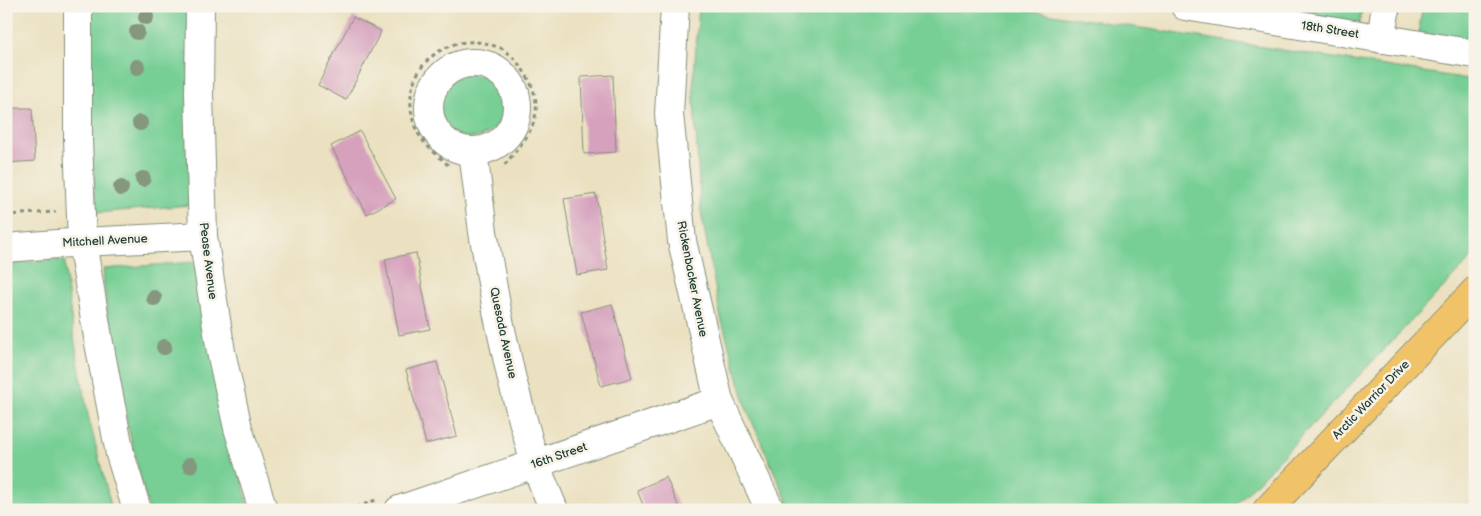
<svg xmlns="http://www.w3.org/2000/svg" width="1481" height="516" viewBox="0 0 1481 516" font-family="'Balsamiq Sans',sans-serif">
  <rect width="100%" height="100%" fill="#f7f3e8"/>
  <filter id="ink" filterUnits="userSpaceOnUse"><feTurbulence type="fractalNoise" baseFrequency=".02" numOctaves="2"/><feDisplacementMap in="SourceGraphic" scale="10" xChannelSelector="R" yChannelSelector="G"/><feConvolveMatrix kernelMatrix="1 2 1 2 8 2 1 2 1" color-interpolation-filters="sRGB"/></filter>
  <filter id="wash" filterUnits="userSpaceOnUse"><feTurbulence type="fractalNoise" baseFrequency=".0096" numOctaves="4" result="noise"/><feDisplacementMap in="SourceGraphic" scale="20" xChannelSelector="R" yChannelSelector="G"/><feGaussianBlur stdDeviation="1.12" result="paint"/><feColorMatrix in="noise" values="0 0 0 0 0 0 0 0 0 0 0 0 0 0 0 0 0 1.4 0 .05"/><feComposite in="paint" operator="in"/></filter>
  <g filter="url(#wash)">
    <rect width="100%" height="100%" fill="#ebe1c1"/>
    <!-- green -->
    <path fill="#77cf95" stroke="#4b8664" d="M92 6H189L190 205 96 213C91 144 89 75 92 6Z
      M699 6H1000L1475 80V254L1231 510H791L747 410 720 314 701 211 693 87Z
      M1246 6H1363L1359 24Z
      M1423 6H1446L1475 11V42L1418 33Z
      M439 106a32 32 0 1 1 64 0a32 32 0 1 1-64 0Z
      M54 260 65 261V270L73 332 88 415 112 510H6V264Z
      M194 262 249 510H149C128 431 108 351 103 269Z"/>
    <g id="blocks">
      <!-- building -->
      <path fill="#d6a1bd" d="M353 17 381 31 346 100 318 85Z
        M613 75 616 152 584 154 581 77Z
        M6 108H32L35 161 6 163Z
        M360 131 396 199 367 214 331 146Z
        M596 194 608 270 577 275 564 199Z
        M416 253 430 329 399 335 385 259Z
        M612 304 632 378 601 386 581 312Z
        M437 362 457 436 426 444 406 370Z
        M666 477 680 510H645L637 490Z"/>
    </g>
  </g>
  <g filter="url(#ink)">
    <use href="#blocks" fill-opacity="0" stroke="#858f7a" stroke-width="1"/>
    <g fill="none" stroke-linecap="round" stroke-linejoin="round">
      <!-- minor casing -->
      <g stroke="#858f7a" stroke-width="30">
        <path id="minor" d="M78 6V140L82 242 99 343 120 454 137 510
          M200 6 199 93 203 236 221 352 238 428 263 510
          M675 6 669 114 682 241 719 401 770 510
          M1185 6 1475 54
          M1381 39 1386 6
          M429 107a44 44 0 1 1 88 0a44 44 0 1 1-88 0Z
          M473 151 483 232 498 316 512 380 535 464 554 510
          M6 248 82 242 203 236
          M399 510 719 401"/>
      </g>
      <!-- major casing -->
      <g stroke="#858f7a" stroke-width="30">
        <path id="major" d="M1267 510 1475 291"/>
      </g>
      <!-- path -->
      <path stroke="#858f7a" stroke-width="3" stroke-dasharray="4 4" stroke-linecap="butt" d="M448 165C440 157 428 148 421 138 415 129 411 117 411 106 407 64 449 33 489 44 494 46 499 47 503 49 514 57 521 66 528 78 549 118 526 138 502 168
        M6 215 56 212
        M349 510 376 500"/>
      <!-- minor -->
      <use href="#minor" stroke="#fff" stroke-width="28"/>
      <!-- major -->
      <use href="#major" stroke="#f1c369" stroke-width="28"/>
    </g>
    <!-- trees -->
    <g fill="#85977e">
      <circle cx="146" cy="17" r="8"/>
      <circle cx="137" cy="32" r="8"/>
      <circle cx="137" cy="67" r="8"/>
      <circle cx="140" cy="123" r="8"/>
      <circle cx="143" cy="179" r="8"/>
      <circle cx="121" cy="188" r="8"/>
      <circle cx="154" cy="298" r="8"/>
      <circle cx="164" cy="347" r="8"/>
      <circle cx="190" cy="465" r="8"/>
    </g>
  </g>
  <g text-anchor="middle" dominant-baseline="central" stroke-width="5" stroke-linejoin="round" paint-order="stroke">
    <!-- street labels -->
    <g font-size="12" fill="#1f3d34" stroke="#f7f3e8">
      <text transform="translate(1330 30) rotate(9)">18th Street</text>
      <text transform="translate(105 241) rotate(-3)">Mitchell Avenue</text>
      <text transform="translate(208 261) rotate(83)">Pease Avenue</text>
      <text transform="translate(692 279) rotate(79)">Rickenbacker Avenue</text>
      <text transform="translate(503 333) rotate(78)">Quesada Avenue</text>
      <text transform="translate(1371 400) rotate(-46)">Arctic Warrior Drive</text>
      <text transform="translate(559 456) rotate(-19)">16th Street</text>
    </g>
  </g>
  <!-- margin -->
  <rect width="1481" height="516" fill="none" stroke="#f7f3e8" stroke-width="25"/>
</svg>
